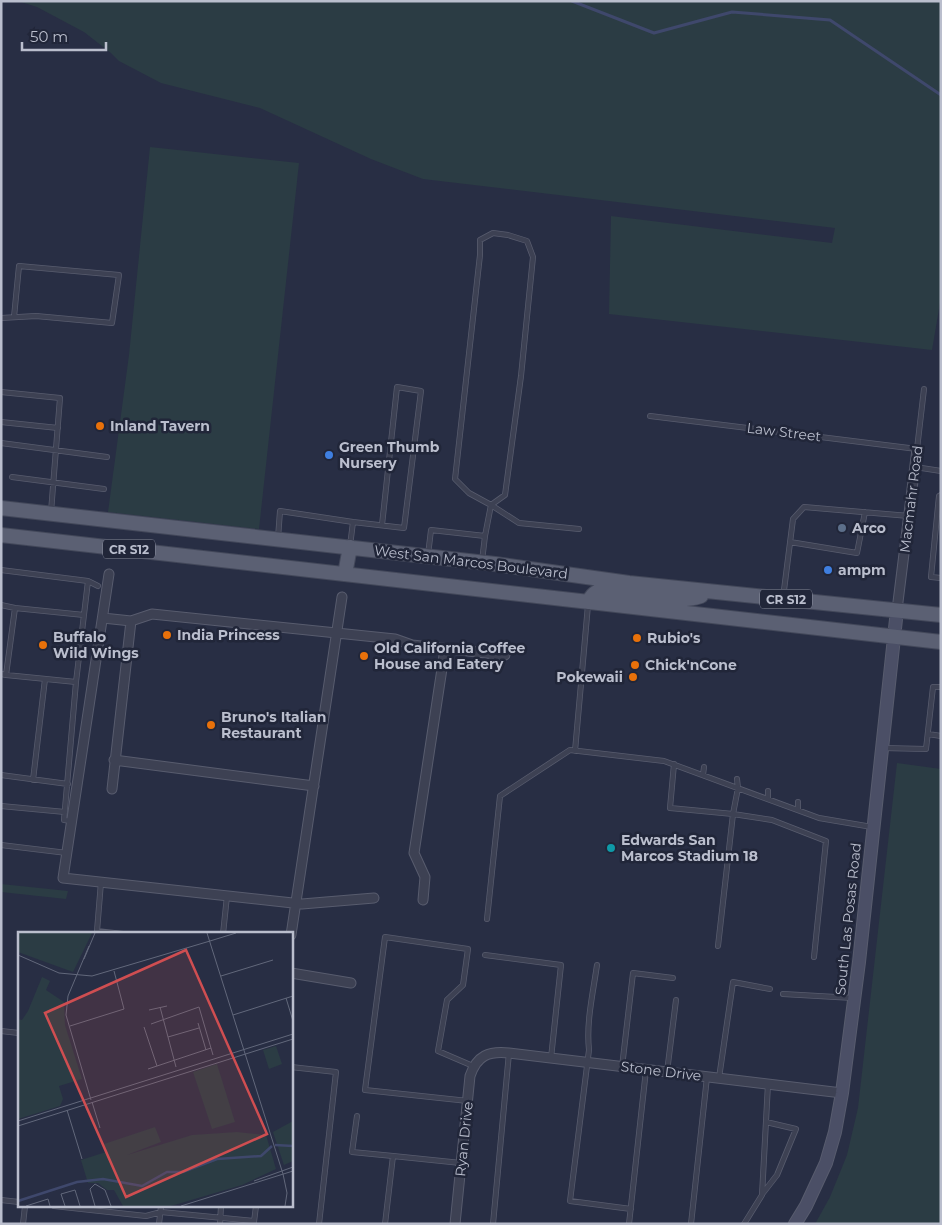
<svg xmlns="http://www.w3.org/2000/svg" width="942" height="1225" viewBox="0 0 942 1225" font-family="Montserrat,sans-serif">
  <rect width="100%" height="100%" fill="#282e44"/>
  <!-- green -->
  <path fill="#2b3c44" d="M18 1H941V297L932 350 609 314 611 216 832 243 835 228 423 179 371 159 260 108 161 83 119 61 111 53 84 32 37 7Z
    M150 147 299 163 259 529 108 512 129 355Z
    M897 763 941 769V1224H815L830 1197 847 1155 858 1108Z
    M1 884 68 891 66 899 1 892Z"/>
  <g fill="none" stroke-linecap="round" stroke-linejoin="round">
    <!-- stream -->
    <path stroke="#3f486c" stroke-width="3" d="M572 1 654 33 732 12 830 20 941 95"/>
    <!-- lane casing -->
    <g stroke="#585c6e" stroke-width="6">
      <path id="lane" d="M1 318 36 316 112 323 119 275 19 266 14 317
        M1 392 60 398 51 512
        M650 416 917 449 924 389
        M1 422 58 428
        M1 443 107 457
        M915 467 941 471
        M12 477 104 489
        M941 495 939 496 931 577 941 578
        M485 536 491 505 505 495 521 376 533 257 527 241 508 235 493 233 480 240V255L455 479 469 493 491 505 519 523 579 529
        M278 538 280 511 353 522 404 528 421 391 397 387 382 525
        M790 542 857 553 865 512
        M350 546 353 522
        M428 555 431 530 485 536 482 561
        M1 570 88 581
        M783 598 793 519 804 507 909 516
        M1 605 15 608 84 615
        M1 674 6 675 15 608
        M6 675 76 682
        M928 734 941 736
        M883 748 926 749 933 687H941
        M575 751 588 605
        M674 764 670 808 733 814 738 788 737 779
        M1 775 68 784
        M703 775 704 767
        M33 780 45 679
        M768 799V791
        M1 806 65 812
        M798 810V802
        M72 821 64 820 76 682 88 581 98 586
        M1 845 67 853
        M101 882 97 931 123 934
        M487 919 500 796 570 750 664 761 819 818 872 827
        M223 934 227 896
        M718 946 733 814 772 820 826 841 814 957
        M485 955 561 965 551 1058
        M597 965C593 993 586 1022 589 1050L570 1201 631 1209
        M783 994 853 998
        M1 1031 19 1033
        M291 1067 336 1072 319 1224
        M622 1067 633 973 673 978
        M667 1072 676 1000
        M719 1078 733 982 770 989
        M468 1101 365 1090 385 937 468 949 463 985 447 1000 438 1051 473 1066
        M357 1116 352 1152 393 1156
        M763 1193 777 1175 796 1129 766 1122
        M1 1200 19 1202
        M54 1206 146 1216 161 1212 254 1221
        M254 1222 256 1206
        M23 1224 25 1206
        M159 1224 161 1206
        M220 1224 221 1206
        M385 1224 393 1156 461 1163
        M493 1224 509 1053
        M629 1224 646 1070
        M691 1224 707 1077
        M744 1224 762 1195 768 1084"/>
    </g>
    <!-- street casing -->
    <g stroke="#585c6e" stroke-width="11">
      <path id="street" d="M109 574 63 878 302 904 374 898
        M897 610 917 449
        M103 618 131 621 152 614 395 639 412 645 505 655
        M114 760 314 786
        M112 789 131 621
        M423 900 425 877 414 853 445 649
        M291 935 342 597
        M291 973 351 983
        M455 1224 470 1076C477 1055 489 1051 509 1053L842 1093"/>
    </g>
    <!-- secondary casing -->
    <g stroke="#585c6e" stroke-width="14">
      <path id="secondary" d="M795 1224 806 1206 826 1163 835 1132 842 1093 859 962 897 610"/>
    </g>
    <!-- primary casing -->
    <g stroke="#43485a" stroke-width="16">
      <path id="primary" d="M1 508 495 564 629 583 941 615
        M1 535 941 642
        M345 574 350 547
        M588 602C591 597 594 592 599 591 606 590 616 592 623 593 648 596 677 604 701 596"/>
    </g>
    <!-- lane -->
    <use href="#lane" stroke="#3d4153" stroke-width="4.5"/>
    <!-- street -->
    <use href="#street" stroke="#3d4153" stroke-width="9"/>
    <!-- secondary -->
    <use href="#secondary" stroke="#4b4f66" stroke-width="12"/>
    <!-- primary -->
    <use href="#primary" stroke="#5b6073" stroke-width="14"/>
  </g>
  <!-- markers -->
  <g fill="#e8710a" stroke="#212639" stroke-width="2">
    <circle cx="100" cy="426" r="5"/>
    <circle cx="167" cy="635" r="5"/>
    <circle cx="637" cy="638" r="5"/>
    <circle cx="43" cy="645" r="5"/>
    <circle cx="364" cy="656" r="5"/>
    <circle cx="635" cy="665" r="5"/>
    <circle cx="633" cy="677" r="5"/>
    <circle cx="211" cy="725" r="5"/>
  </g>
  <g fill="#3f7fe0" stroke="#212639" stroke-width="2">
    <circle cx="329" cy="455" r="5"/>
    <circle cx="828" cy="570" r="5"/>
  </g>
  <circle fill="#5c6f8a" stroke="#212639" stroke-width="2" cx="842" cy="528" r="5"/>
  <circle fill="#0f9aa8" stroke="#212639" stroke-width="2" cx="611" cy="848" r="5"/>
  <g text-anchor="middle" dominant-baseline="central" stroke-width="5" stroke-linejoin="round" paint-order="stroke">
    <!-- shield labels -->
    <g fill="#212639" stroke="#8c90a1" stroke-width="1">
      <rect x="103" y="539.5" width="52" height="19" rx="4"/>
      <rect x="760" y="589.5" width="52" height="19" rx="4"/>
    </g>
    <g font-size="12" font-weight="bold" fill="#babecd">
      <text x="129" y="549">CR S12</text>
      <text x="786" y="599">CR S12</text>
    </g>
    <!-- poi labels -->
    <g font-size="14" font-weight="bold" fill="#babecd" stroke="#212639" text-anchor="start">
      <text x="110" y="426">Inland Tavern</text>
      <text x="339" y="447">Green Thumb<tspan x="339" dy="16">Nursery</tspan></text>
      <text x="852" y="528">Arco</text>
      <text x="838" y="570">ampm</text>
      <text x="177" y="635">India Princess</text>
      <text x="53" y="637">Buffalo<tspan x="53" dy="16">Wild Wings</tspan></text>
      <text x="647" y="638">Rubio's</text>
      <text x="374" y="648">Old California Coffee<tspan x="374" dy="16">House and Eatery</tspan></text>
      <text x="645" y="665">Chick'nCone</text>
      <text x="623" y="677" text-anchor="end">Pokewaii</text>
      <text x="221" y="717">Bruno's Italian<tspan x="221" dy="16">Restaurant</tspan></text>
      <text x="621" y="840">Edwards San<tspan x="621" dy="16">Marcos Stadium 18</tspan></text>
    </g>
    <!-- street labels -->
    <g font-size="14" fill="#babecd" stroke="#212639">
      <text transform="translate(784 432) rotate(7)">Law Street</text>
      <text transform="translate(911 499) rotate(-83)">Macmahr Road</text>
      <text transform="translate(471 562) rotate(7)">West San Marcos Boulevard</text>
      <text transform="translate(848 919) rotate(-84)">South Las Posas Road</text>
      <text transform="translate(661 1071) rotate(7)">Stone Drive</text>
      <text transform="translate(464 1139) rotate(-84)">Ryan Drive</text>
    </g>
  </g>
  <!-- overview -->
  <g transform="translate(18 932)">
    <rect width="275" height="275" fill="#282e44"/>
    <path d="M0 1H74L55 40 0 20ZM24 45 32 49 28 58 46 70 47 93 64 147 41 154 45 167 42 174 0 187V87L4 88 10 79ZM258 114 264 132 251 137 245 118ZM199 132 217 190 194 197 175 140ZM275 189V229L266 233 255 200ZM137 195 143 210 109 223 174 203 219 200 248 203 258 237 224 253 153 274H105L96 258H89L80 251H70L63 228 88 220 86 212Z" fill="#2b3c44"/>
    <path fill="none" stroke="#3f486c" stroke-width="2.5" d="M257 213 275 214M0 269 59 250 85 247 124 254 149 240H165L199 227 243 224 254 214"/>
    <path fill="none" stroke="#62687b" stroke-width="1" d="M189 1 265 242M192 9 218 1M71 14 50 64 48 83 73 168M0 23 41 41 74 44 192 9M66 27 77 1M203 44 255 28M268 66 275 89M142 75 158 135M131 78 149 74M215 83 275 64M180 91 188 118M133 92 181 75 195 123M52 94 106 77 96 39M126 95 139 134M150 105 181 96M130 137 193 116M74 170 82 196M49 178 64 227M0 189 275 102M0 194 275 107M265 242 269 261 267 274M236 249 275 235M8 274 30 267 32 274M47 274 43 262 57 258 62 274M77 274 72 257 77 252 87 258 93 274M163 274 275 239"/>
    <path fill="#cf4e51" fill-opacity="0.15" stroke="#cf4e51" stroke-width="2.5" d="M168 18 249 202 108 265 27 81Z"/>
    <rect width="275" height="275" fill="none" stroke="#babecd" stroke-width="2.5"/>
  </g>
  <!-- border -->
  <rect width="942" height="1225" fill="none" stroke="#babecd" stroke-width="5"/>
  <!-- scale -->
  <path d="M22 42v8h84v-8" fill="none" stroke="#babecd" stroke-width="2.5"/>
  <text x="30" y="42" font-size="15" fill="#babecd" stroke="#212639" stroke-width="4" paint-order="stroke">50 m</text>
</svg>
